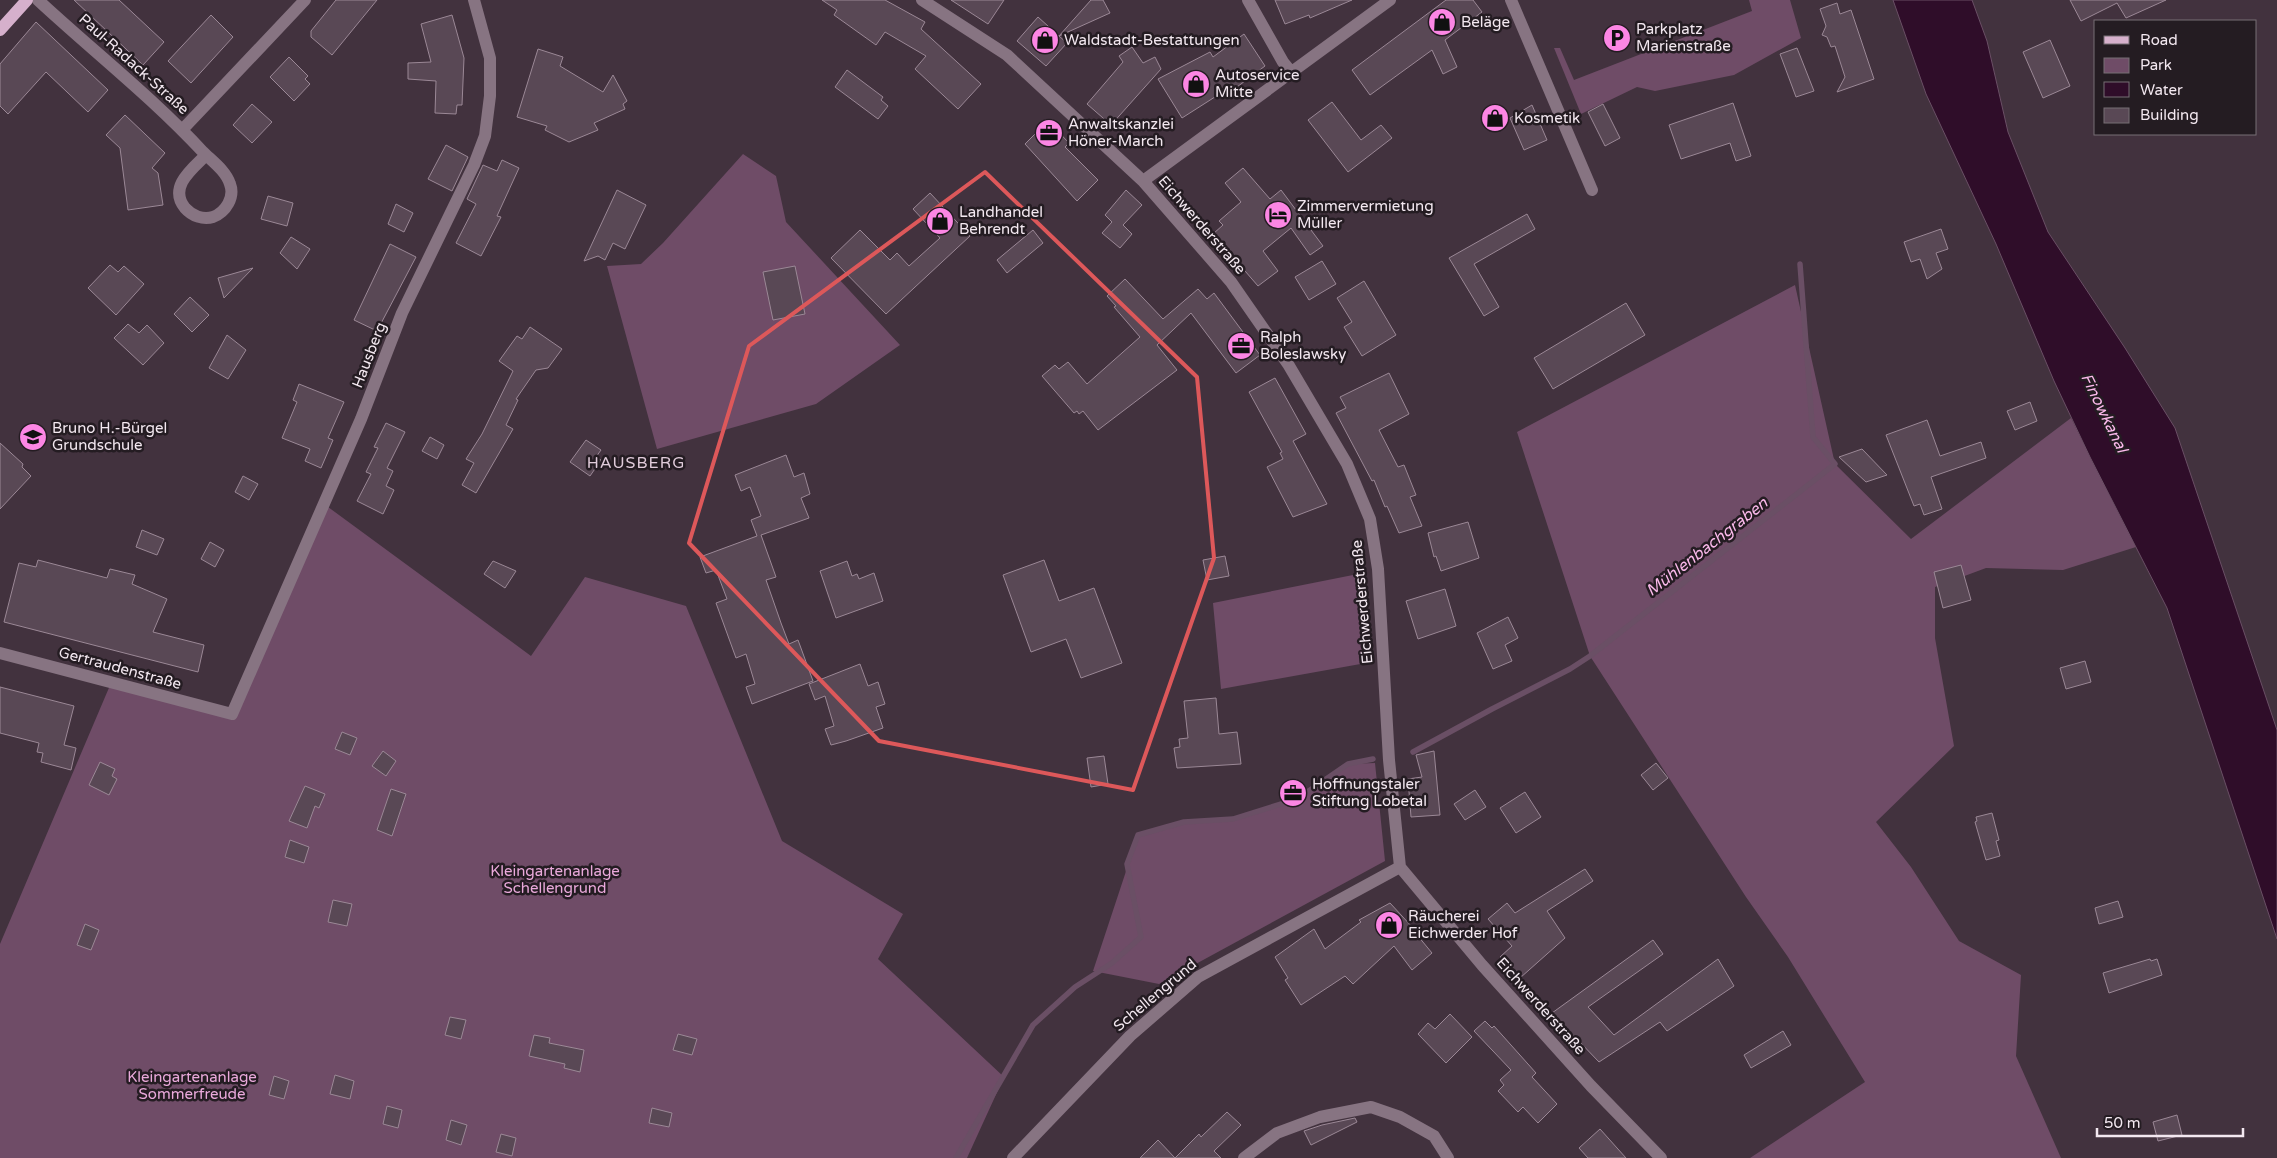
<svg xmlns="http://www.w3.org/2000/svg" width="2277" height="1158" viewBox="0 0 2277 1158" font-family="'Varela Round',sans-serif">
  <rect width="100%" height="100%" fill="#42323e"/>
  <!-- green -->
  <path fill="#6f4c67" d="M1749 0H1790L1801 38 1734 75 1655 91 1637 87 1581 114 1554 48H1560L1574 80 1752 11Z
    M743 154 776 176 786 222 900 345 816 404 657 449 607 266 641 264 663 243Z
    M1795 285 1835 464 1911 539 2071 418 2136 547 2063 570 1986 568 1935 587V638L1954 746 1876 822 1911 867 1959 941 2021 975 2016 1056 2061 1158H1750L1865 1082 1788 957 1746 897 1590 656 1517 432Z
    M324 504 531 656 585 577 686 606 782 841 903 914 878 959 1004 1077 967 1158H0V944L111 683 232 714Z
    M1358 574 1366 663 1221 689 1213 603Z
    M1375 763 1385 861 1159 984 1093 971 1138 835 1184 822 1233 819 1297 799 1348 764Z"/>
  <!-- water -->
  <path fill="#2f0d29" stroke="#6a4f65" d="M1893 0H1972L1987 41 2008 132 2048 232 2125 348 2175 428 2277 730V939L2167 608 2090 457 2054 381 1996 244 1926 94Z"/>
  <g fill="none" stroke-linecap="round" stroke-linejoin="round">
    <!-- stream -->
    <path stroke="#6a4f65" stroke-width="5.5" d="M1413 752 1492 709 1570 669 1590 656 1835 464 1813 437 1800 264
      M956 1158 1033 1025 1075 987 1112 963 1141 937 1127 864 1138 835 1184 822 1233 819 1297 799 1348 764 1373 759"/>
  </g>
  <!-- building -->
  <path fill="#594855" stroke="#9b8896" d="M74 0H119L164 42 143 65Z
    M336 0H377L332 55 311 37V31Z
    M822 0H885L925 22 921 29 981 84 958 109 915 69 926 56 885 32 876 45 834 15 837 10Z
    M951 0H1004L988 24Z
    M1091 0H1103L1110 13 1059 36 1067 43 1046 66 1017 41 1038 17 1059 36Z
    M1275 0H1352L1310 18 1309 15 1285 24Z
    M1446 0H1473L1482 12 1445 40 1457 67 1443 74 1432 50 1370 95 1352 70Z
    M2070 0H2166L2126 18 2117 3 2081 21Z
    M1837 3 1840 14 1851 10 1874 79 1837 92 1845 77 1835 46 1831 47 1827 37 1822 35 1826 26 1820 9Z
    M211 15 233 37 191 83 168 61Z
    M452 15 464 58 462 105H457L456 114 435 113 436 81 408 79V63L431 62 421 24Z
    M36 22 108 90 88 112 46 72 8 114 0 106V64Z
    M1244 34 1265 66 1221 99 1218 95 1182 118 1158 79 1210 52 1213 57Z
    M2050 40 2070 86 2043 98 2023 52Z
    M1132 47 1143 63 1155 57 1161 69 1111 125 1087 104 1123 62 1119 56Z
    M1797 48 1814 91 1796 97 1780 54Z
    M538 49 563 57 560 66 603 92 613 75 627 101 623 104 625 109 594 123 598 130 569 142 545 130 547 126 517 117Z
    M289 57 308 76 305 79 310 84 294 101 270 77Z
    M847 70 883 97 881 100 888 106 878 119 835 87Z
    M1332 102 1361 140 1381 125 1392 138 1348 172 1308 120Z
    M1733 103 1751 156 1736 161 1730 143 1681 159 1669 125Z
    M252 104 272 122 252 143 233 125Z
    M1603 104 1620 138 1605 146 1588 112Z
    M1532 105 1547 140 1524 150 1510 118Z
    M125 115 165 153 152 168 158 173 163 205 128 210 120 148 106 135Z
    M1048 121 1069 143 1065 147 1098 180 1077 201 1025 144Z
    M446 145 468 157 452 191 428 179Z
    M502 160 519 168 497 216 501 217 481 256 456 243 476 204 467 199 483 165 497 171Z
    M1243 168 1270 199 1281 190 1323 246 1310 255 1291 228 1263 251 1278 271 1258 286 1213 234 1223 225 1219 221 1241 202 1225 183Z
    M617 190 646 205 625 249 613 243 605 260 598 256 584 261Z
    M1126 190 1142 205 1123 225 1132 234 1120 248 1102 233 1112 222 1105 215Z
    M930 193 970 236 886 314 831 258 860 230 890 260 897 253 909 266 940 238 913 209Z
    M268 196 293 203 287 226 261 219Z
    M396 204 413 213 404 232 388 224Z
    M1527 214 1535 229 1474 264 1499 307 1484 316 1449 258Z
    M1941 229 1948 249 1936 253 1942 269 1927 279 1920 259 1911 262 1904 242Z
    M1033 230 1043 243 1007 273 997 260Z
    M291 237 310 249 297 269 280 253Z
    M390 244 416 257 377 331 354 320Z
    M1322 261 1336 284 1309 300 1295 277Z
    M110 265 118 272 124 266 144 284 116 315 88 288Z
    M795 266 805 314 773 320 763 272Z
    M253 268 224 298 218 278Z
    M1125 279 1163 319 1198 289 1207 299 1214 293 1260 355 1236 373 1191 313 1157 345 1177 370 1098 430 1083 411 1079 414 1077 411 1074 413 1042 376 1055 365 1059 369 1068 362 1087 384 1140 337 1114 307 1116 306 1107 296Z
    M1364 281 1396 335 1362 356 1344 327 1352 322 1337 298Z
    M190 297 209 315 192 332 174 314Z
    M1626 303 1645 335 1553 389 1534 358Z
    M128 324 139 333 147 325 164 343 143 365 114 338Z
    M530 327 562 349 548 368 536 370 516 399 518 400 506 425 513 429 476 493 462 485 474 463 466 459 482 434 513 371 499 361 517 336 522 339Z
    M227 335 246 350 228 379 209 368Z
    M1389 373 1409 414 1379 430 1398 467 1404 465 1416 495 1410 497 1422 526 1399 533 1387 506 1385 507 1374 480 1372 481 1336 413 1346 408 1340 397Z
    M1275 378 1306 434 1293 441 1327 504 1293 517 1267 467 1283 459 1280 453 1282 452 1249 392Z
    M299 384 344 402 328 438 333 440 321 468 305 461 310 449 282 438 297 402 293 400Z
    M2030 402 2037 421 2015 430 2007 411Z
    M1927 420 1940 456 1981 442 1986 458 1931 477 1942 509 1924 515 1920 504 1914 506 1886 435Z
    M386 423 405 432 387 468 393 471 386 486 394 490 383 514 357 501 371 474 366 472 378 448 374 447Z
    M430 437 444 445 437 459 422 451Z
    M586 440 601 450 596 457 601 460 590 476 570 462Z
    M0 443 23 464 22 467 31 476 0 509Z
    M1862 449 1887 475 1866 482 1839 457Z
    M786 455 794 477 804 473 810 494 801 498 809 518 761 535 776 577 766 580 781 623 789 644 798 640 813 681 752 704 746 687 755 684 746 654 736 658 716 603 727 599 716 570 706 573 700 557 757 536 751 520 761 516 750 487 741 491 735 475Z
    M243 476 258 484 249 500 235 492Z
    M1468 522 1479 558 1441 571 1436 556 1434 557 1428 533Z
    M142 530 164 539 157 555 136 547Z
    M210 542 224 550 215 567 201 559Z
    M1225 556 1229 576 1207 580 1203 560Z
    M38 560 107 578 110 569 135 575 132 584 167 599 153 632 204 645 198 672 4 622 19 563 36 567Z
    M1044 560 1059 601 1094 588 1122 663 1081 678 1066 639 1031 652 1003 575Z
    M493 561 516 571 505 588 484 574Z
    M847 561 852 576 857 574 859 579 874 573 883 601 836 618 820 571Z
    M1961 565 1971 600 1943 608 1934 572Z
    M1445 589 1456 626 1418 639 1406 601Z
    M1508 617 1518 638 1505 645 1512 661 1493 669 1477 633Z
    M2085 661 2091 682 2066 689 2060 668Z
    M860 664 868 686 878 682 882 695 885 704 876 707 883 728 846 741 831 745 825 729 834 726 825 696 815 700 809 684Z
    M0 687 74 706 64 745 76 748 71 770 41 762 43 753 37 752 39 743 0 733Z
    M1216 698 1219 734 1237 732 1241 764 1177 768 1174 748 1180 747 1179 739 1188 738 1184 701Z
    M342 732 357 738 350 755 335 749Z
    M383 751 396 761 386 776 372 766Z
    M1434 751 1440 815 1411 817 1408 779 1422 777 1416 755Z
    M1104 756 1108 784 1091 787 1087 758Z
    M100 762 115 769 112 776 117 779 109 795 89 785Z
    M1656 763 1668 778 1653 790 1641 775Z
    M305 786 325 794 319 808 315 806 307 828 289 821Z
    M391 789 406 794 392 836 377 830Z
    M1475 790 1486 807 1465 820 1454 804Z
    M1525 792 1541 817 1516 833 1500 808Z
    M1992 813 1999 840 1996 841 2000 856 1986 860 1975 822 1977 821 1976 817Z
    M290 840 309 847 304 863 285 857Z
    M1585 869 1593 881 1547 911 1565 938 1520 978 1500 957 1512 946 1488 919 1507 903 1515 913Z
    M333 900 352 904 347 926 328 922Z
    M2118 901 2123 917 2099 924 2095 908Z
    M1390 903 1414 929 1413 930 1432 953 1412 970 1394 946 1353 984 1345 976 1301 1005 1285 980 1288 978 1275 957 1314 929 1325 949 1361 922 1359 920Z
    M85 924 99 930 91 950 77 945Z
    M1653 940 1663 954 1588 1007 1614 1035 1718 959 1734 986 1667 1031 1660 1022 1599 1062 1552 1013Z
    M2150 959 2151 961 2157 959 2162 975 2109 993 2103 973Z
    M1450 1014 1472 1037 1446 1063 1418 1034 1428 1023 1435 1029Z
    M450 1017 466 1020 461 1039 445 1035Z
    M1485 1021 1492 1028 1494 1026 1536 1073 1532 1077 1557 1104 1538 1123 1523 1107 1518 1112 1498 1091 1504 1085 1500 1080 1511 1070 1474 1031Z
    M1783 1031 1791 1045 1751 1068 1744 1055Z
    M678 1034 697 1039 692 1055 673 1050Z
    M534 1035 550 1038 549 1043 584 1050 580 1072 564 1068 565 1064 529 1056Z
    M335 1075 354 1081 350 1099 330 1094Z
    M274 1076 289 1081 284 1099 269 1095Z
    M387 1106 402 1110 398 1128 383 1124Z
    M652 1108 672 1113 669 1127 649 1123Z
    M1227 1112 1241 1125 1214 1151 1221 1158H1140L1158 1140 1175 1158 1199 1134 1201 1137Z
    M2177 1115 2182 1135 2158 1141 2153 1122Z
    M1355 1118 1357 1122 1311 1145 1304 1131 1322 1125Z
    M451 1120 467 1125 461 1145 446 1140Z
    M1600 1129 1626 1158H1588L1579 1148Z
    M501 1134 516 1138 512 1156 496 1152Z"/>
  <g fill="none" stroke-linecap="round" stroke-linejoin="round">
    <!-- minor -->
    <path stroke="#877482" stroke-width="12" d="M38 0C93 51 152 97 203 152 212 161 226 171 230 184 235 197 226 212 213 217 203 220 192 216 185 208 168 187 192 169 206 155
      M922 0 1007 55 1143 181 1231 282 1288 364 1347 464 1370 519 1378 569 1389 760 1400 867 1482 965 1591 1086 1661 1158
      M1248 0 1283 62 1292 73
      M1511 0 1592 190
      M182 130 305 0
      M1143 181 1390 0
      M0 653 232 714 361 419 402 313 474 165 485 136 490 96V58L474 0
      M1013 1158 1130 1036 1198 977 1400 867
      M1244 1158 1277 1133 1320 1117 1371 1107 1400 1117 1434 1136 1448 1158"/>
    <!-- major -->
    <path stroke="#d6b0cc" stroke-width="12" d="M0 30 27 0"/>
  </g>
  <!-- marked area -->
  <path fill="none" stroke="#dd585a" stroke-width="4" stroke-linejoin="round" d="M985 172 1197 377 1214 558 1133 790 879 741 689 543 749 346Z"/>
  <!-- icons -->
  <defs>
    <g id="shop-disc" transform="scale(1.4375)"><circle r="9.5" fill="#fc86e4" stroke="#241c22"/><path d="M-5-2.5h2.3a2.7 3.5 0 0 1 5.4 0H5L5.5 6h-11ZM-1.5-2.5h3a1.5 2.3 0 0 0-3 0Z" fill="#111"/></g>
    <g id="parking-disc" transform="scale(1.4375)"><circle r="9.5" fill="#fc86e4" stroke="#241c22"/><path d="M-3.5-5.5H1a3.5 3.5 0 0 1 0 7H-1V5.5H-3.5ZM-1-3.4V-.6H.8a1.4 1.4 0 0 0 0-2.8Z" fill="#111"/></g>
    <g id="office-disc" transform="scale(1.4375)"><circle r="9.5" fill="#fc86e4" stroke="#241c22"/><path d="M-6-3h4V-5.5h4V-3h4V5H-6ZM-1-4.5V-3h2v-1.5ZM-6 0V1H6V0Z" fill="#111"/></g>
    <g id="hotel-disc" transform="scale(1.4375)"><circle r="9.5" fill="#fc86e4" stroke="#241c22"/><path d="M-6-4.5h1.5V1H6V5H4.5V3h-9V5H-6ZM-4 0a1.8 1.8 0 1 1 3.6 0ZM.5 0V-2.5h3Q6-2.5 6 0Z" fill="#111"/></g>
    <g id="school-disc" transform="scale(1.4375)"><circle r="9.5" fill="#fc86e4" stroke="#241c22"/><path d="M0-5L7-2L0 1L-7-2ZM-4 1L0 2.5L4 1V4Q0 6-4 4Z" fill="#111"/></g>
  </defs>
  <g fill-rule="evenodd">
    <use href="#shop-disc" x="1442" y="22"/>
    <use href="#parking-disc" x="1617" y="38"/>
    <use href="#shop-disc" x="1045" y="40"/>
    <use href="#shop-disc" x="1196" y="84"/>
    <use href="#shop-disc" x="1495" y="118"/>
    <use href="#office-disc" x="1049" y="133"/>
    <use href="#hotel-disc" x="1278" y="215"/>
    <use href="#shop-disc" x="940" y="221"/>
    <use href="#office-disc" x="1241" y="346"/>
    <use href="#school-disc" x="33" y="437"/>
    <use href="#office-disc" x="1293" y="793"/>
    <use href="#shop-disc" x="1389" y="925"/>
  </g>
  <g text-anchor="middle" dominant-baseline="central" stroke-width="5" stroke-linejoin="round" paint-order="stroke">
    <!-- poi labels -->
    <g font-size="15" fill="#f3e8f0" stroke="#241c22" text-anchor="start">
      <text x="1461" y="22">Beläge</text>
      <text x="1636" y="29">Parkplatz<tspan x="1636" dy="17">Marienstraße</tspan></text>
      <text x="1064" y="40">Waldstadt-Bestattungen</text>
      <text x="1215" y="75">Autoservice<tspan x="1215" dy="17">Mitte</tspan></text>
      <text x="1514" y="118">Kosmetik</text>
      <text x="1068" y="124">Anwaltskanzlei<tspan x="1068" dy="17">Höner-March</tspan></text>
      <text x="1297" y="206">Zimmervermietung<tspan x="1297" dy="17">Müller</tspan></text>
      <text x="959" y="212">Landhandel<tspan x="959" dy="17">Behrendt</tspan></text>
      <text x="1260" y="337">Ralph<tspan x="1260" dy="17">Boleslawsky</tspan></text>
      <text x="52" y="428">Bruno H.-Bürgel<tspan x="52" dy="17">Grundschule</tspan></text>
      <text x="1312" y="784">Hoffnungstaler<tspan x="1312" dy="17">Stiftung Lobetal</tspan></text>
      <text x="1408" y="916">Räucherei<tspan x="1408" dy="17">Eichwerder Hof</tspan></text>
    </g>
    <!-- street labels -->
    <g font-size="15" fill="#f3e8f0" stroke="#241c22">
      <text transform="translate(134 64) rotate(42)">Paul-Radack-Straße</text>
      <text transform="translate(1202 225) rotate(49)">Eichwerderstraße</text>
      <text transform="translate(369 355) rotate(-69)">Hausberg</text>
      <text transform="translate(1362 602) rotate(-95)">Eichwerderstraße</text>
      <text transform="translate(120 668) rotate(15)">Gertraudenstraße</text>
      <text transform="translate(1155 995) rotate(-40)">Schellengrund</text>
      <text transform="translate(1541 1006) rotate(48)">Eichwerderstraße</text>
    </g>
    <!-- park labels -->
    <g font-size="15" fill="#eaa9db" stroke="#241c22">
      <text x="555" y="871">Kleingartenanlage<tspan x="555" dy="17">Schellengrund</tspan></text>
      <text x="192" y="1077">Kleingartenanlage<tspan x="192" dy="17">Sommerfreude</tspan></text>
    </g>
    <!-- water labels -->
    <g font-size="16" font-style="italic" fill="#fbb9eb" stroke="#241c22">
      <text transform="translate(2104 413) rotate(64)">Finowkanal</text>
      <text transform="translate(1707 547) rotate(-38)">Mühlenbachgraben</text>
    </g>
    <!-- neighbourhood labels -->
    <g font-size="16" letter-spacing="1" fill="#e0cbda" stroke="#241c22">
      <text x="636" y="463">HAUSBERG</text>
    </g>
  </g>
  <!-- legend -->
  <rect x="2094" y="20" width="162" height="115" fill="#241c22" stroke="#776e74"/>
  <rect x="2104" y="36" width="25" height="8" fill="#d6b0cc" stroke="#776e74"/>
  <text x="2140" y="45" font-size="15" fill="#f3e8f0">Road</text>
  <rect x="2104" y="58" width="25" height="15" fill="#6f4c67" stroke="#776e74"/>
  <text x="2140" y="70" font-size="15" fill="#f3e8f0">Park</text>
  <rect x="2104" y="82" width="25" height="15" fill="#2f0d29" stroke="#776e74"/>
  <text x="2140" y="95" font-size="15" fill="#f3e8f0">Water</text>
  <rect x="2104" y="108" width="25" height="15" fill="#594855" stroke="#776e74"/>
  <text x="2140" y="120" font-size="15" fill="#f3e8f0">Building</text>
  <!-- scale -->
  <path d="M2097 1128v8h146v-8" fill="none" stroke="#f3e8f0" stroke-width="2.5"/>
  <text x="2104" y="1128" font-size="15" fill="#f3e8f0" stroke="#241c22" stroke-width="4" paint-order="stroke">50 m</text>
</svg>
